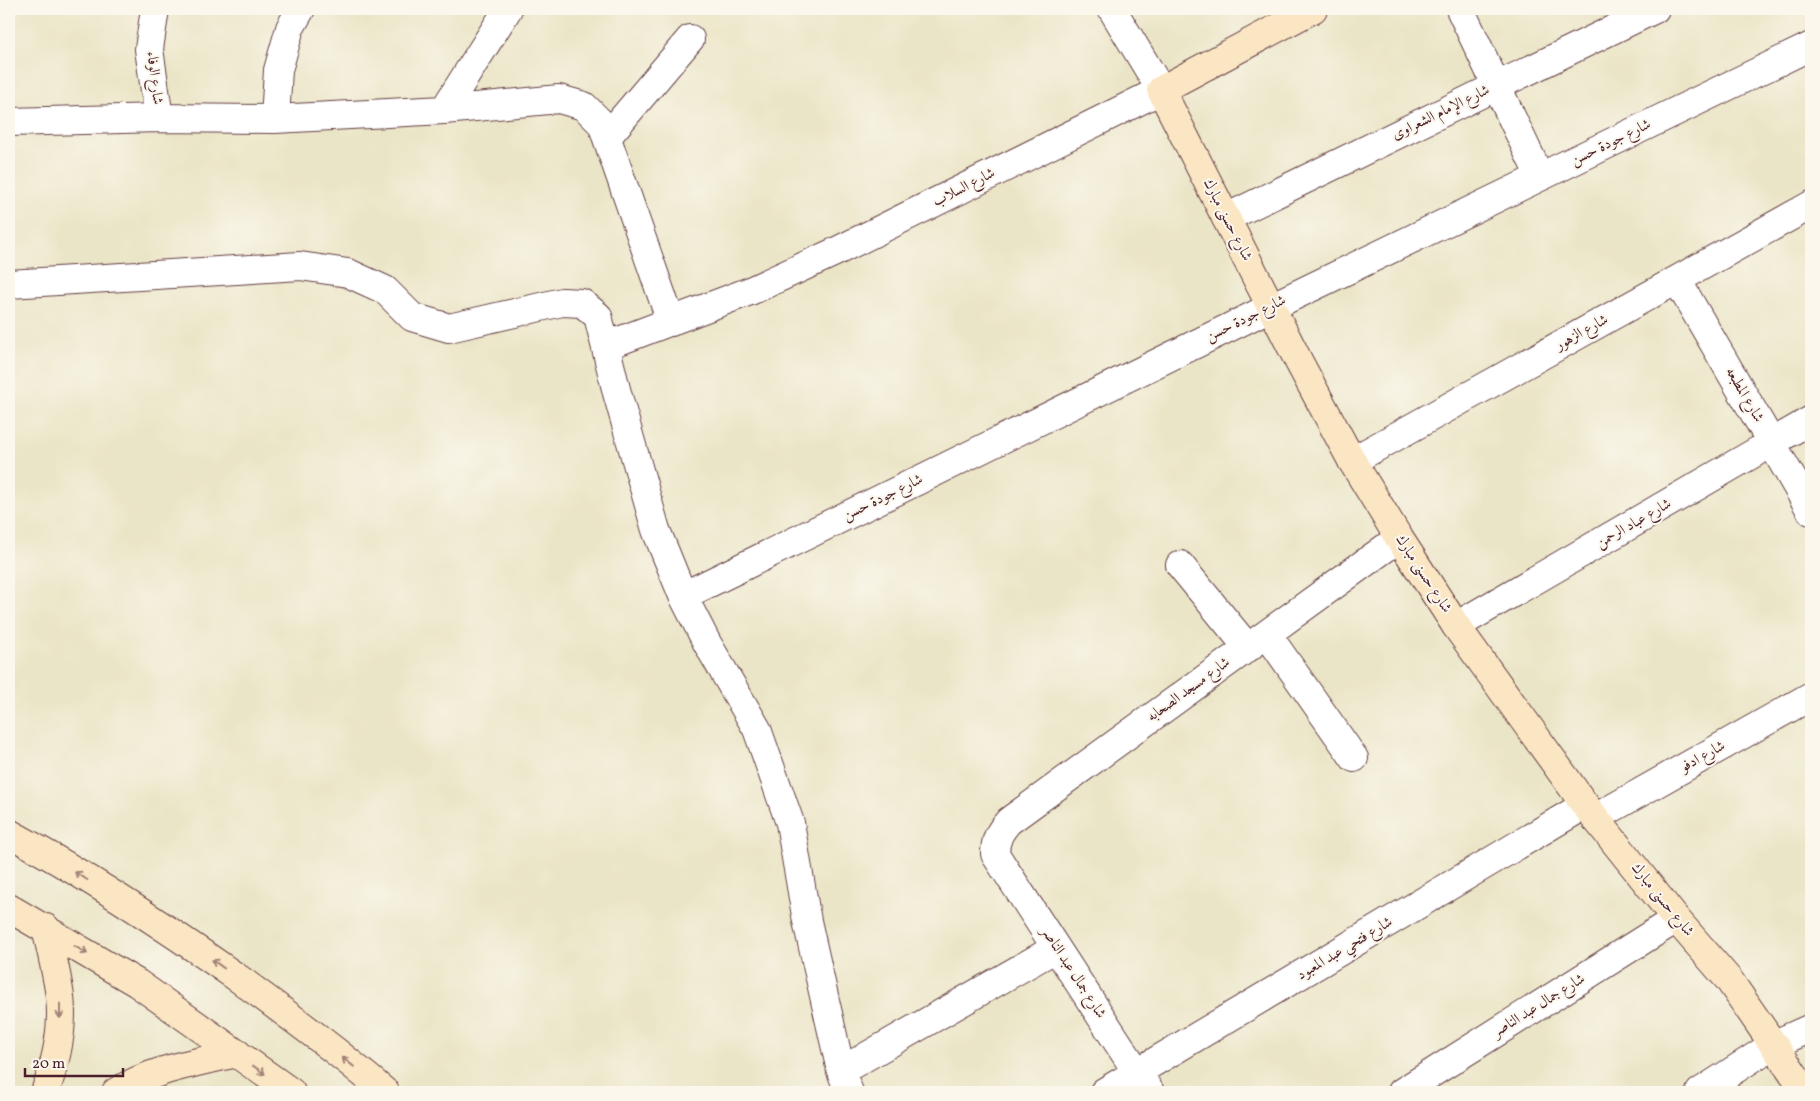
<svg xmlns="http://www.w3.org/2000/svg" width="1820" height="1101" viewBox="0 0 1820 1101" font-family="Vollkorn,Amiri,serif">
  <rect width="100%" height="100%" fill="#fbf7ec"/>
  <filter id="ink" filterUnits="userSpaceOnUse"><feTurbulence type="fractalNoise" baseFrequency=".02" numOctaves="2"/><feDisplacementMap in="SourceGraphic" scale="10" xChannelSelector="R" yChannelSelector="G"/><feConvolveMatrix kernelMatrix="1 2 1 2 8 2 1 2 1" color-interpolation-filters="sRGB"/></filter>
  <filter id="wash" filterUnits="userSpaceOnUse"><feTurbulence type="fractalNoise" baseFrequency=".0096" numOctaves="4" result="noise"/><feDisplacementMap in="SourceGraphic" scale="20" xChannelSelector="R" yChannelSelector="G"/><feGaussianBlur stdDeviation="1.12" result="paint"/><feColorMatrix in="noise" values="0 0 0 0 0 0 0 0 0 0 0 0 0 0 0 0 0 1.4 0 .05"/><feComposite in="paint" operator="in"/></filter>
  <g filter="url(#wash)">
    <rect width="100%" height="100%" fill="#ebe5c7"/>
  </g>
  <g filter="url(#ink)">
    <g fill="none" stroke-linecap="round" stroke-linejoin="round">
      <!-- street casing -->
      <g stroke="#623d42" stroke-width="30">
        <path id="street" d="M155 9 149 49 159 118
          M1460 9 1540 177
          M444 110 508 9
          M275 119 278 70 290 28 301 9
          M9 122 159 118 275 119 444 110 559 99 584 106 602 124 671 322
          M607 137 690 39
          M1226 218 1655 9
          M1677 280 1811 511
          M9 284 300 266 348 273 385 290 412 317 449 328 562 302 582 303 598 316 617 393 656 530 683 596 707 643 757 729 790 823 807 921 841 1071 849 1092
          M606 346 750 291 835 252 1161 90 1112 9
          M1352 461 1811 205
          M1180 565 1248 648
          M683 596 1271 307 1811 46
          M1456 626 1811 420
          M1267 634 1354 758
          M1595 818 1811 696
          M841 1071 1056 948
          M1104 1092 1585 805
          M1150 1092 995 854C995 839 1000 831 1009 821L1399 538
          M1402 1092 1676 919
          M1700 1092 1773 1045 1811 1028"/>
      </g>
      <!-- secondary casing -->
      <g stroke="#623d42" stroke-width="30">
        <path id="secondary" d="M1313 9 1161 90 1299 362 1352 461 1399 538 1456 626 1585 805 1676 919 1729 980 1806 1092
          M9 833C90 877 167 928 242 981 291 1017 340 1053 385 1092
          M9 908 137 983 291 1092
          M45 1092C56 1062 64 1030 60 997 57 974 51 951 46 928
          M116 1092C153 1069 195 1063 237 1053"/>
      </g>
      <!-- street -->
      <use href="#street" stroke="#fff" stroke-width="28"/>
      <!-- secondary -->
      <use href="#secondary" stroke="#fbe6c4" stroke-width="28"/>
    </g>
    <!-- one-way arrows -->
    <defs><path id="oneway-shaft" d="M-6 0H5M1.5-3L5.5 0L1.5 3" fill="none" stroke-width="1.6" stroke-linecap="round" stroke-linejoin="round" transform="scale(1.25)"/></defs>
    <g stroke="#a28278">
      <use href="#oneway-shaft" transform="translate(81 876) rotate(-148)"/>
      <use href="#oneway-shaft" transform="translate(81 950) rotate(31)"/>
      <use href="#oneway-shaft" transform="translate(218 964) rotate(-144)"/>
      <use href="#oneway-shaft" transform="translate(60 1011) rotate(90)"/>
      <use href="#oneway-shaft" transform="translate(348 1062) rotate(-142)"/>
      <use href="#oneway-shaft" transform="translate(259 1070) rotate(36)"/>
    </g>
  </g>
  <g text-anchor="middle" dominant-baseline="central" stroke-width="4" stroke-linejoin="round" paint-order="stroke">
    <!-- street labels -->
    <g font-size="15" fill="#4a1f2b" stroke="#fbf7ec">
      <text transform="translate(154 78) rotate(83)">شارع الوفاء</text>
      <text transform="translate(1441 113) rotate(-26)">شارع الإمام الشعراوى</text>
      <text transform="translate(1611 143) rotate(-26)">شارع جودة حسن</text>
      <text transform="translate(964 188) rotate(-27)">شارع السلاب</text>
      <text transform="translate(1227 220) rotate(63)">شارع حسنى مبارك</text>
      <text transform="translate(1246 319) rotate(-26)">شارع جودة حسن</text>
      <text transform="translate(1582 333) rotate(-29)">شارع الزهور</text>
      <text transform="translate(1744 395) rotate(60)">شارع المطبعه</text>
      <text transform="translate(883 498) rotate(-26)">شارع جودة حسن</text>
      <text transform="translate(1634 524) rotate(-30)">شارع عباد الرحمن</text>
      <text transform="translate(1423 574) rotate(57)">شارع حسنى مبارك</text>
      <text transform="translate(1189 690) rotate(-36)">شارع مسجد الصحابه</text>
      <text transform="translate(1703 757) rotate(-29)">شارع ادفو</text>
      <text transform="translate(1662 900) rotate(51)">شارع حسنى مبارك</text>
      <text transform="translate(1345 949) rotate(-31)">شارع فتحي عبد المعبود</text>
      <text transform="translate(1073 973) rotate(57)">شارع جمال عبد الناصر</text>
      <text transform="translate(1539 1006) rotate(-32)">شارع جمال عبد الناصر</text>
    </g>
  </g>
  <!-- margin -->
  <rect width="1820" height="1101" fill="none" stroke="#fbf7ec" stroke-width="30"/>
  <!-- scale -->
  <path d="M25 1068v8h98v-8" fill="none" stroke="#4a1f2b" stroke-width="2.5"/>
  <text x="32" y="1068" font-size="15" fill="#4a1f2b" stroke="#fbf7ec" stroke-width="4" paint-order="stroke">20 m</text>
</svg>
